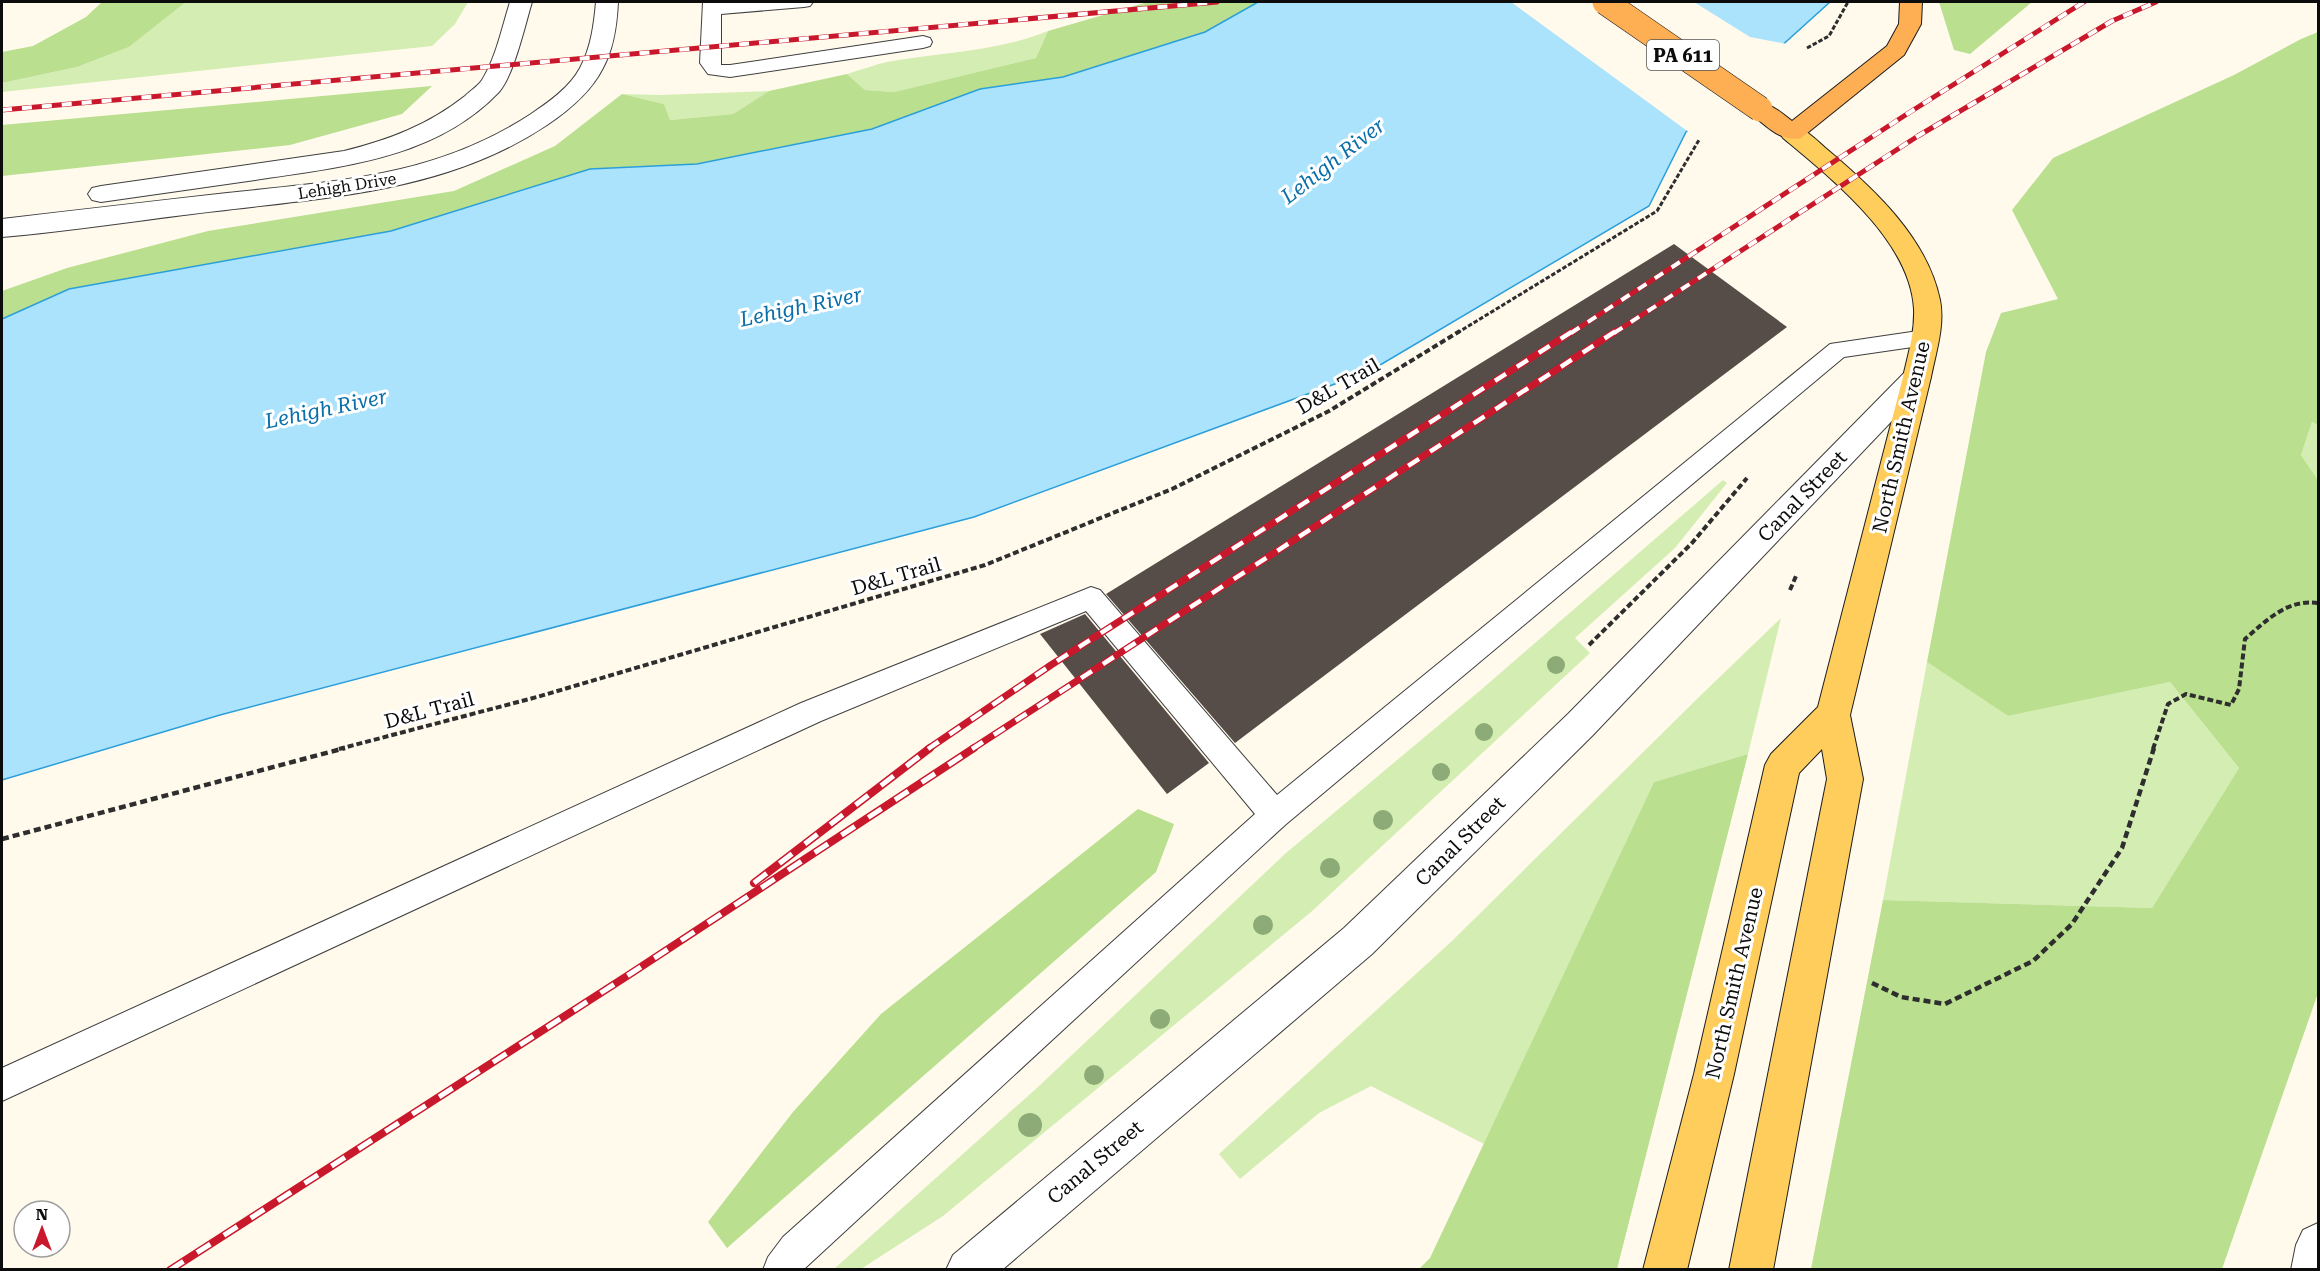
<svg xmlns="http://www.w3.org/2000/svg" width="2320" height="1271" viewBox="0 0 2320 1271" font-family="'Roboto Serif',serif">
  <rect width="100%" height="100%" fill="#fffaec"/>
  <!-- green -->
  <path fill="#d4edb2" d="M186 2H468L455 24 432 46 2 92V83L77 67 129 47Z
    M1048 31 1036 58 894 92 865 90 847 74C860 70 874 65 887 62 941 52 997 52 1048 31Z
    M769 91 733 114 670 120 664 104 622 94 660 95Z
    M2312 422 2318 425V480L2301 455Z
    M1723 480 1727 483 1675 548 1575 638 1590 653 1311 912 943 1216 861 1269H834L1038 1087 1286 853 1482 689Z
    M1781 618 1748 754 1654 782 1484 1144 1371 1086 1319 1113 1240 1179 1219 1154 1452 941 1701 695Z
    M1927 662 2008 716 2170 682 2239 768 2152 908 1883 900Z"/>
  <!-- forest -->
  <path fill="#b9df8f" d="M102 2H186L129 47 77 67 2 83V52L33 46 86 17Z
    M1148 2H1258L1205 32 1063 77 980 89 872 129 697 164 590 169 391 231 69 289 2 319V291L67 268 208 231 454 191 555 146 622 94 664 104 670 120 733 114 769 91 847 74 865 90 894 92 1036 58 1048 31Z
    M1939 2H2032L1970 54 1954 50Z
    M2318 32V425L2312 422 2301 455 2318 480V993L2222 1269H1811L1883 900 2152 908 2239 768 2170 682 2008 716 1927 662 1986 352 2001 313 2058 299 2012 210 2053 158 2234 75 2301 39Z
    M432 86 402 114 290 145 2 176V125Z
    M1748 754 1617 1269H1419L1430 1258 1654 782Z
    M1138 809 1174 824 1156 872 727 1248 708 1222 793 1112 881 1014Z"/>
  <!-- water -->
  <path fill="#abe3fc" stroke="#2b9fda" stroke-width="1.5" d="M1258 2H1830L1686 132 1649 206 1370 371 974 517 220 715 2 780V319L69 289 391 231 590 169 697 164 872 129 980 89 1063 77 1205 32Z"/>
  <!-- pier -->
  <path fill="#fffaec" d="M1511 2H1694L1750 37 1787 44 1690 133Z"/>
  <!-- building -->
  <path fill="#564c48" d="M1674 244 1787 327 1235 743 1106 594Z
    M1085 614 1209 763 1167 794 1040 634Z"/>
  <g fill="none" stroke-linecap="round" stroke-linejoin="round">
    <!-- service casing -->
    <g stroke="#3f3f3f" stroke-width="2">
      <path id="service" d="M703 2H813L810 6 804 7 721 14V65H730L923 36 930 38 932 42 930 46 923 48 730 77 708 74 700 63Z
        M1925 330 1933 332 1936 338 1933 344 1844 357 1285 825 803 1270H763L768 1257 783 1237 1255 814 1086 611 821 721 2 1101V1068L801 703 1091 587 1100 590 1277 795 1830 344Z"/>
    </g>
    <!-- minor casing -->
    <g stroke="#3f3f3f" stroke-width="2">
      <path id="minor" d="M2318 1223V1270H2291L2296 1245 2303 1230Z"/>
    </g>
    <!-- tertiary casing -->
    <g stroke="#3f3f3f" stroke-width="2">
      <path id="tertiary" d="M510 2H532C525 25 514 75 499 92 435 159 341 167 255 180 204 187 152 195 101 202L92 200 88 194 92 188 101 186 344 151C389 140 428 125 465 96 470 91 478 86 482 80 496 58 502 27 510 2Z
        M596 2H618C617 24 614 48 603 68 591 92 569 110 547 125 448 191 332 197 217 211 146 219 73 231 2 237V219C77 210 152 201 227 193 337 181 435 177 531 114 549 102 570 87 580 68 591 48 594 24 596 2Z
        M1917 367 1927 370 1931 377 1927 384 1592 736 1372 954 1002 1270H946L953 1255 1344 928 1568 714 1907 370Z"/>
    </g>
    <!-- primary casing -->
    <g stroke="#1d1d1d" stroke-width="2">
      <path id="primary" d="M1792 125C1807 129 1818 142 1829 151 1875 190 1927 238 1940 300 1945 325 1936 352 1931 377L1850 715 1863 779 1773 1270H1729L1827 779 1822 749 1799 773 1734 1074 1687 1270H1643L1694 1074 1765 765 1771 754 1818 707 1903 377C1908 355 1915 332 1914 309 1910 240 1832 179 1783 138L1780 133 1783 128Z"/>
    </g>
    <!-- trunk casing -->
    <g stroke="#1d1d1d" stroke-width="2">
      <path id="trunk" d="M1900 2H1922L1921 24 1904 55 1801 138C1781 143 1766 125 1751 114L1748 109 1751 104C1768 100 1779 111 1792 121L1887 46 1899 24Z"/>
    </g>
    <!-- path-far2 -->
    <path stroke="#2e2e2e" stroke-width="3" stroke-dasharray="4.5 2" stroke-linecap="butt" d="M1807 48 1829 36 1848 2
      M1457 333 1657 211 1699 140"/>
    <!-- path-far1 -->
    <path stroke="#2e2e2e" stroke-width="4" stroke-dasharray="6 3" stroke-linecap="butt" d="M1790 590 1796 576
      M1589 645 1692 543 1747 478
      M339 749 537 697 985 565 1172 489 1329 411 1460 331
      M2153 749 2168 704 2186 694 2231 705 2239 689 2245 639C2267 620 2287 599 2318 603"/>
    <!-- path -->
    <path stroke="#2e2e2e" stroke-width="4.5" stroke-dasharray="7 4" stroke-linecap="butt" d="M2 839 345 748
      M1872 983 1901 997 1945 1004 2033 961 2072 924 2122 848 2154 748"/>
    <!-- service -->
    <use href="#service" fill="#fff" fill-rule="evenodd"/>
    <!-- minor -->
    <use href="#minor" fill="#fff" fill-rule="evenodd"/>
    <!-- tertiary -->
    <use href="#tertiary" fill="#fff" fill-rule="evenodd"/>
    <!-- primary -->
    <use href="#primary" fill="#ffcd5c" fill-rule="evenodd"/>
    <!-- trunk -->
    <use href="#trunk" fill="#ffaf53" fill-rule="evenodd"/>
    <!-- rail-far2 casing -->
    <g stroke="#c9182c" stroke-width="5">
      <path id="rail-far2" d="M2 110 1217 2
        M1571 333 1907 114 2084 2
        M1614 333 1918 136 2112 21 2156 2"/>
    </g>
    <!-- rail-far1 casing -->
    <g stroke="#c9182c" stroke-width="7">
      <path id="rail-far1" d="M928 749 1051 665 1573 331
        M972 749 1616 331"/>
    </g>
    <!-- rail casing -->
    <g stroke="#c9182c" stroke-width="8">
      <path id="rail" d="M754 883 930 748
        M170 1270 627 976 974 748"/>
    </g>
    <!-- rail-far2 -->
    <use href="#rail-far2" stroke="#fff" stroke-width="4" stroke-dasharray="10" stroke-linecap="butt"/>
    <!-- rail-far1 -->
    <use href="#rail-far1" stroke="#fff" stroke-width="4.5" stroke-dasharray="13" stroke-linecap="butt"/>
    <!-- rail -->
    <use href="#rail" stroke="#fff" stroke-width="5" stroke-dasharray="16" stroke-linecap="butt"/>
    <!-- trunk-bridge casing -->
    <g stroke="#1d1d1d" stroke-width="26" stroke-linecap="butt">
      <path id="trunk-bridge" d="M1605 2 1760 109"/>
    </g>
    <!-- trunk-bridge -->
    <use href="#trunk-bridge" stroke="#ffaf53" stroke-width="25"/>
  </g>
  <!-- trees -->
  <g fill="#8cab77">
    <circle cx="1556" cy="665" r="9"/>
    <circle cx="1484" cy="732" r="9"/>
    <circle cx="1441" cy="772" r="9"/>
    <circle cx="1383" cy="820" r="10"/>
    <circle cx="1330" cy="868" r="10"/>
    <circle cx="1263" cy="925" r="10"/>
    <circle cx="1160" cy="1019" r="10"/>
    <circle cx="1094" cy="1075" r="10"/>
    <circle cx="1030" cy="1125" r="12"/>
  </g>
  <g text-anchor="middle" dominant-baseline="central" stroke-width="6" stroke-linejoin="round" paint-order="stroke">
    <!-- far-street labels -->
    <g font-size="16" fill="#0c0c0c" stroke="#fff">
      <text transform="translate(347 186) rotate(-9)">Lehigh Drive</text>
    </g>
    <!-- shield labels -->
    <rect fill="#fff" stroke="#555" stroke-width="1.5" x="1647" y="40" width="72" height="30" rx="4.5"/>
    <g font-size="18" font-weight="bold" fill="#0c0c0c">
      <text x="1683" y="55">PA 611</text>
    </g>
    <!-- street labels -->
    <g font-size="20" fill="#0c0c0c" stroke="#fff">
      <text transform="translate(1338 386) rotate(-30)">D&amp;L Trail</text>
      <text transform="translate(1901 437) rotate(-77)">North Smith Avenue</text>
      <text transform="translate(1802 496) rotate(-46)">Canal Street</text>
      <text transform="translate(896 576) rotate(-16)">D&amp;L Trail</text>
      <text transform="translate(429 710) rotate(-15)">D&amp;L Trail</text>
      <text transform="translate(1460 841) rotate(-45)">Canal Street</text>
      <text transform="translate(1734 983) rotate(-77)">North Smith Avenue</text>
      <text transform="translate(1095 1162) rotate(-40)">Canal Street</text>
    </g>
    <!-- water labels -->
    <g font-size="21" font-style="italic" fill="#0a6eaa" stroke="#fff">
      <text transform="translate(1333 161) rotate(-38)">Lehigh River</text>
      <text transform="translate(801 307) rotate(-12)">Lehigh River</text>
      <text transform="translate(326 409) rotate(-12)">Lehigh River</text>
    </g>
  </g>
  <!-- border -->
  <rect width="2320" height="1271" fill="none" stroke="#0c0c0c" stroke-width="6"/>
  <!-- north arrow -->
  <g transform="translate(42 1229)"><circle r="28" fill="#ffffff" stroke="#9e9e9e" stroke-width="1.5"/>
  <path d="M0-4.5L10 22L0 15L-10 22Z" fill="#c9182c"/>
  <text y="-9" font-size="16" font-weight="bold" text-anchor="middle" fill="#0c0c0c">N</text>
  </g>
</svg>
